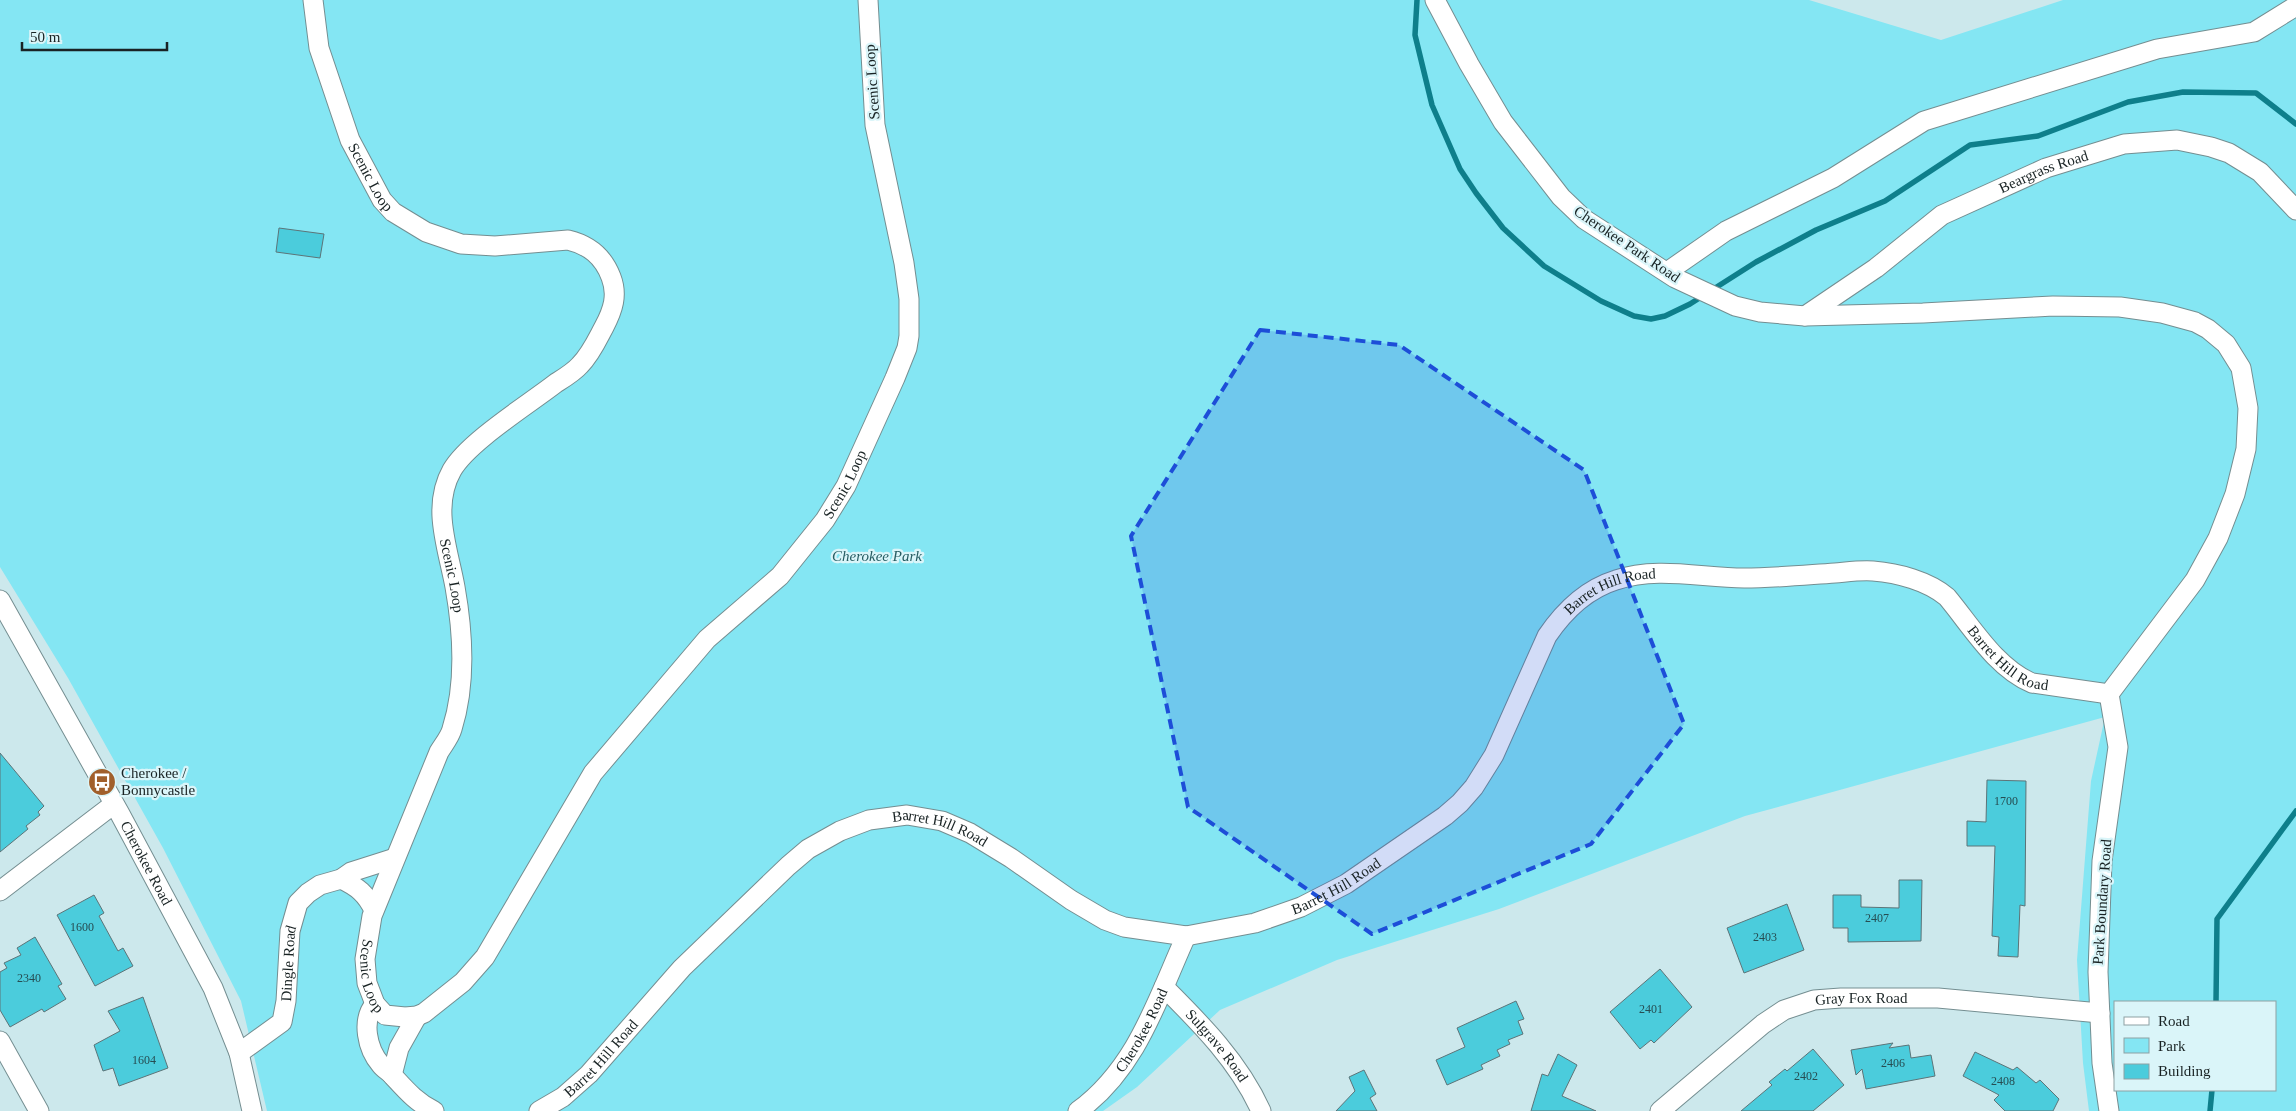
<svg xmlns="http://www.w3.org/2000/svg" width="2296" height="1111" viewBox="0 0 2296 1111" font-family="'Times New Roman',serif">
  <rect width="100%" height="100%" fill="#cce8ec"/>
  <!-- green -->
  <path fill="#84e6f3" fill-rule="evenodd" d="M0 0H1809L1941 40 2063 0H2296V1111H2089L2083 1063 2077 960 2091 781 2105 717 1745 816 1499 909 1337 960 1220 1010 1137 1087 1103 1111H267L241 1001 163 848 68 678 0 567ZM2115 1002H2275V1090H2115Z"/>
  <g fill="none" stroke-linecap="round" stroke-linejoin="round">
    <!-- stream -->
    <path stroke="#0e7f8b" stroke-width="5.5" d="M1417 0 1415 35 1432 105 1460 169 1476 193 1503 228 1544 266 1601 301 1634 316 1651 319 1665 316 1690 304 1756 262 1816 230 1885 201 1970 145 2038 136 2128 102 2183 92 2256 93 2296 124
      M2216 1002 2217 919 2296 811
      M2210 1111 2212 1090"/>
  </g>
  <!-- building -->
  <path fill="#4bccdc" stroke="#5c7478" d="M279 228 324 234 320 258 276 252Z
    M0 753 44 806 38 812 40 815 26 826 28 829 0 852Z
    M1987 780 2026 781 2025 906 2020 905 2018 957 1998 956 1999 937 1992 936 1995 846H1967V821L1986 822Z
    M1899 880H1922L1921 941 1848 942V928H1833V895H1861V907L1899 908Z
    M94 895 104 913 99 916 118 951 123 948 133 966 95 986 57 915Z
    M1787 904 1804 950 1744 973 1727 928Z
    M35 937 62 984 58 986 66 999 44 1012 42 1009 10 1027 0 1010V972L7 968 4 963 21 955 17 948Z
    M1660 969 1692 1007 1654 1043 1651 1040 1640 1049 1610 1012Z
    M143 997 168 1068 119 1086 113 1068 103 1071 94 1045 120 1031 108 1011Z
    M1516 1001 1524 1019 1518 1021 1523 1034 1508 1040 1510 1044 1497 1050 1500 1056 1481 1065 1483 1069 1447 1085 1436 1060 1465 1047 1457 1028Z
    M1893 1043 1889 1048 1909 1045 1911 1058 1931 1055 1935 1076 1866 1089 1862 1069 1856 1075 1851 1050Z
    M1813 1049 1844 1085 1813 1111H1741L1772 1085 1769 1082 1785 1069 1787 1071Z
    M1975 1052 2013 1070 2017 1067 2036 1083 2040 1080 2059 1099 2053 1111H2005L1994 1100 1999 1095 1963 1076Z
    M1558 1054 1577 1065 1562 1096 1596 1111H1531L1542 1074 1548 1076Z
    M1364 1070 1376 1094 1370 1098 1377 1111H1336L1355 1091 1349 1077Z"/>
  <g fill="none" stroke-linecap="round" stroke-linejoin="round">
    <!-- minor casing -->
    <g stroke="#748e91" stroke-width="21">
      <g id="minor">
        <path id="s1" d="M313 0 319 48 350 140 382 200 393 212 426 232 461 244 495 246 568 240C589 245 603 256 611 277 618 295 613 310 604 327 597 340 591 354 580 365 574 372 564 378 556 383 529 404 468 442 452 470 431 507 448 548 455 587 463 632 466 685 452 729 450 737 443 745 439 752L372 916 365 959 367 983 375 1004 385 1015 405 1017 417 1016 424 1013 463 982 485 957 593 773 707 639 780 576 825 520 846 486 895 378 907 348 909 336V299L904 263 875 125 868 0"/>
        <path d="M1667 272 1726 231 1833 178 1924 121 2157 49 2254 32 2296 6"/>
        <path id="s2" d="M1805 316 1876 268 1942 215 2046 168 2124 144 2177 140 2211 147 2229 153 2260 172 2296 210"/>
        <path id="s3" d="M0 600 120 814 213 988 239 1053 252 1111"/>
        <path d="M2109 694 2118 747 2102 861 2098 972 2102 1063 2109 1111"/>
        <path d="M341 879C358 887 366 894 374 910"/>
        <path d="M0 891 114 804"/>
        <path id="s4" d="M1164 987C1201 1024 1239 1062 1261 1111"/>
        <path d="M375 1004C361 1020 367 1049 381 1065 384 1069 390 1072 393 1076 406 1090 416 1102 434 1111"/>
        <path d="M0 1041 39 1111"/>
        <path id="s5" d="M239 1053 282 1022 286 1001 290 931 298 903 308 893 320 885 341 879 351 872 395 858"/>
        <path d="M392 1075 399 1048 417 1016"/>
        <path id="s6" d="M539 1111 563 1097 589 1074 682 968 788 866 808 849 840 831 869 820 907 815 942 821 970 833 1011 858 1071 900 1105 920 1124 927 1186 936 1255 923 1301 907 1346 884 1445 816 1460 803 1474 787 1494 755 1547 636C1564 611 1587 589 1616 580 1657 566 1702 578 1744 578 1774 578 1805 575 1835 573 1847 572 1861 570 1873 571 1898 573 1928 581 1947 597 1972 627 1996 668 2032 683L2109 694 2195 580 2218 538 2235 494 2246 449 2248 408 2241 368 2226 344 2208 329 2195 322 2162 313 2120 307 2053 306 1923 313 1805 316 1760 312 1735 306 1675 278 1584 219 1561 197 1503 122 1469 64 1435 0"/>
        <path id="s7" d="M1078 1111C1137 1068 1157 1000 1186 936"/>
        <path id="s8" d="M1660 1111 1763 1024 1784 1010 1814 1000 1841 998H1938L2100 1013"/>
      </g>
    </g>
    <!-- minor -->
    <use href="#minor" stroke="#fff" stroke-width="19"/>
  </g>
  <!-- marked area -->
  <path fill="#1d4ed8" fill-opacity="0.2" stroke="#1d4ed8" stroke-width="4" stroke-dasharray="10 6" stroke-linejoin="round" d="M1260 330 1399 345 1584 470 1684 724 1591 844 1372 934 1188 807 1131 536Z"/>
  <!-- icons -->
  <defs>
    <g id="bus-disc" transform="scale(1.4375)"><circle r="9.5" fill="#a15f2b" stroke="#daf5f9"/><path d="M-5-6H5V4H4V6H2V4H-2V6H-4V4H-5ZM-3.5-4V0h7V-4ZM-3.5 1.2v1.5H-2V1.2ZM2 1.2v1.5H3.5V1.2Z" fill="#fff"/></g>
  </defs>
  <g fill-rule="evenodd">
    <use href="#bus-disc" x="102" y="782"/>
  </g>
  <g text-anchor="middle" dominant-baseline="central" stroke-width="4.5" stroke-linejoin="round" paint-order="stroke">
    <!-- number labels -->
    <g font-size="12" fill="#264d52">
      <text x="2006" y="801">1700</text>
      <text x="1877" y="918">2407</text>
      <text x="82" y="927">1600</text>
      <text x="1765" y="937">2403</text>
      <text x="29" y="978">2340</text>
      <text x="1651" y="1009">2401</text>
      <text x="144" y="1060">1604</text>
      <text x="1893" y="1063">2406</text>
      <text x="1806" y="1076">2402</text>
      <text x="2003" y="1081">2408</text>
    </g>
    <!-- street labels -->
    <g font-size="15" fill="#192324" stroke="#daf5f9">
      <text transform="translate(872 82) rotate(-94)">Scenic Loop</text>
      <text stroke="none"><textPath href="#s2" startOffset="281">Beargrass Road</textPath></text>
      <text stroke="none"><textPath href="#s1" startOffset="188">Scenic Loop</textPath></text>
      <text transform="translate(1627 244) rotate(34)">Cherokee Park Road</text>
      <text stroke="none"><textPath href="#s1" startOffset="2029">Scenic Loop</textPath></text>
      <text stroke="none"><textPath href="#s1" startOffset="844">Scenic Loop</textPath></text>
      <text stroke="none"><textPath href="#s6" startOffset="1372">Barret Hill Road</textPath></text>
      <text stroke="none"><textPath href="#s6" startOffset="1808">Barret Hill Road</textPath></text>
      <text stroke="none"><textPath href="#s6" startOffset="518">Barret Hill Road</textPath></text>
      <text stroke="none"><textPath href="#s3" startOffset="301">Cherokee Road</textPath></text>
      <text stroke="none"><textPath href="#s6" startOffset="952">Barret Hill Road</textPath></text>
      <text transform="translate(2102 902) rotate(-86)">Park Boundary Road</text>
      <text stroke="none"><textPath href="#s5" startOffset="112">Dingle Road</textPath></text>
      <text stroke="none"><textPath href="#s1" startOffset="1264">Scenic Loop</textPath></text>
      <text stroke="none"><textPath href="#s8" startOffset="239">Gray Fox Road</textPath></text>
      <text stroke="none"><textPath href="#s7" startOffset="104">Cherokee Road</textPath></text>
      <text stroke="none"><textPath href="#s4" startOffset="79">Sulgrave Road</textPath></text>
      <text stroke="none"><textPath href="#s6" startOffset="82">Barret Hill Road</textPath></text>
    </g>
    <!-- park labels -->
    <g font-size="15" font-style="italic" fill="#265c62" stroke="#daf5f9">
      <text x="877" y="556">Cherokee Park</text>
    </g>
    <!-- poi labels -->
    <g font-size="15" fill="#192324" stroke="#daf5f9" text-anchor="start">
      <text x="121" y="773">Cherokee /<tspan x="121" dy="17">Bonnycastle</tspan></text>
    </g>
  </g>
  <!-- legend -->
  <rect x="2114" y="1001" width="162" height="90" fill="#daf5f9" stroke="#8da1a4"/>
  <rect x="2124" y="1017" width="25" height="8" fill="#ffffff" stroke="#8da1a4"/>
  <text x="2158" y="1026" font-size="15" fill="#192324">Road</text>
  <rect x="2124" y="1038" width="25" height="15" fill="#84e6f3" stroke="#8da1a4"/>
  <text x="2158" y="1051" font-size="15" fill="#192324">Park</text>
  <rect x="2124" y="1064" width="25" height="15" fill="#4bccdc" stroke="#8da1a4"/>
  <text x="2158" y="1076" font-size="15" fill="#192324">Building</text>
  <!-- scale -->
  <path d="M22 42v8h145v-8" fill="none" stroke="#192324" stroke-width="2.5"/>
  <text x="30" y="42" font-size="15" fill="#192324" stroke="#daf5f9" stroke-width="4" paint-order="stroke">50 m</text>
</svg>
